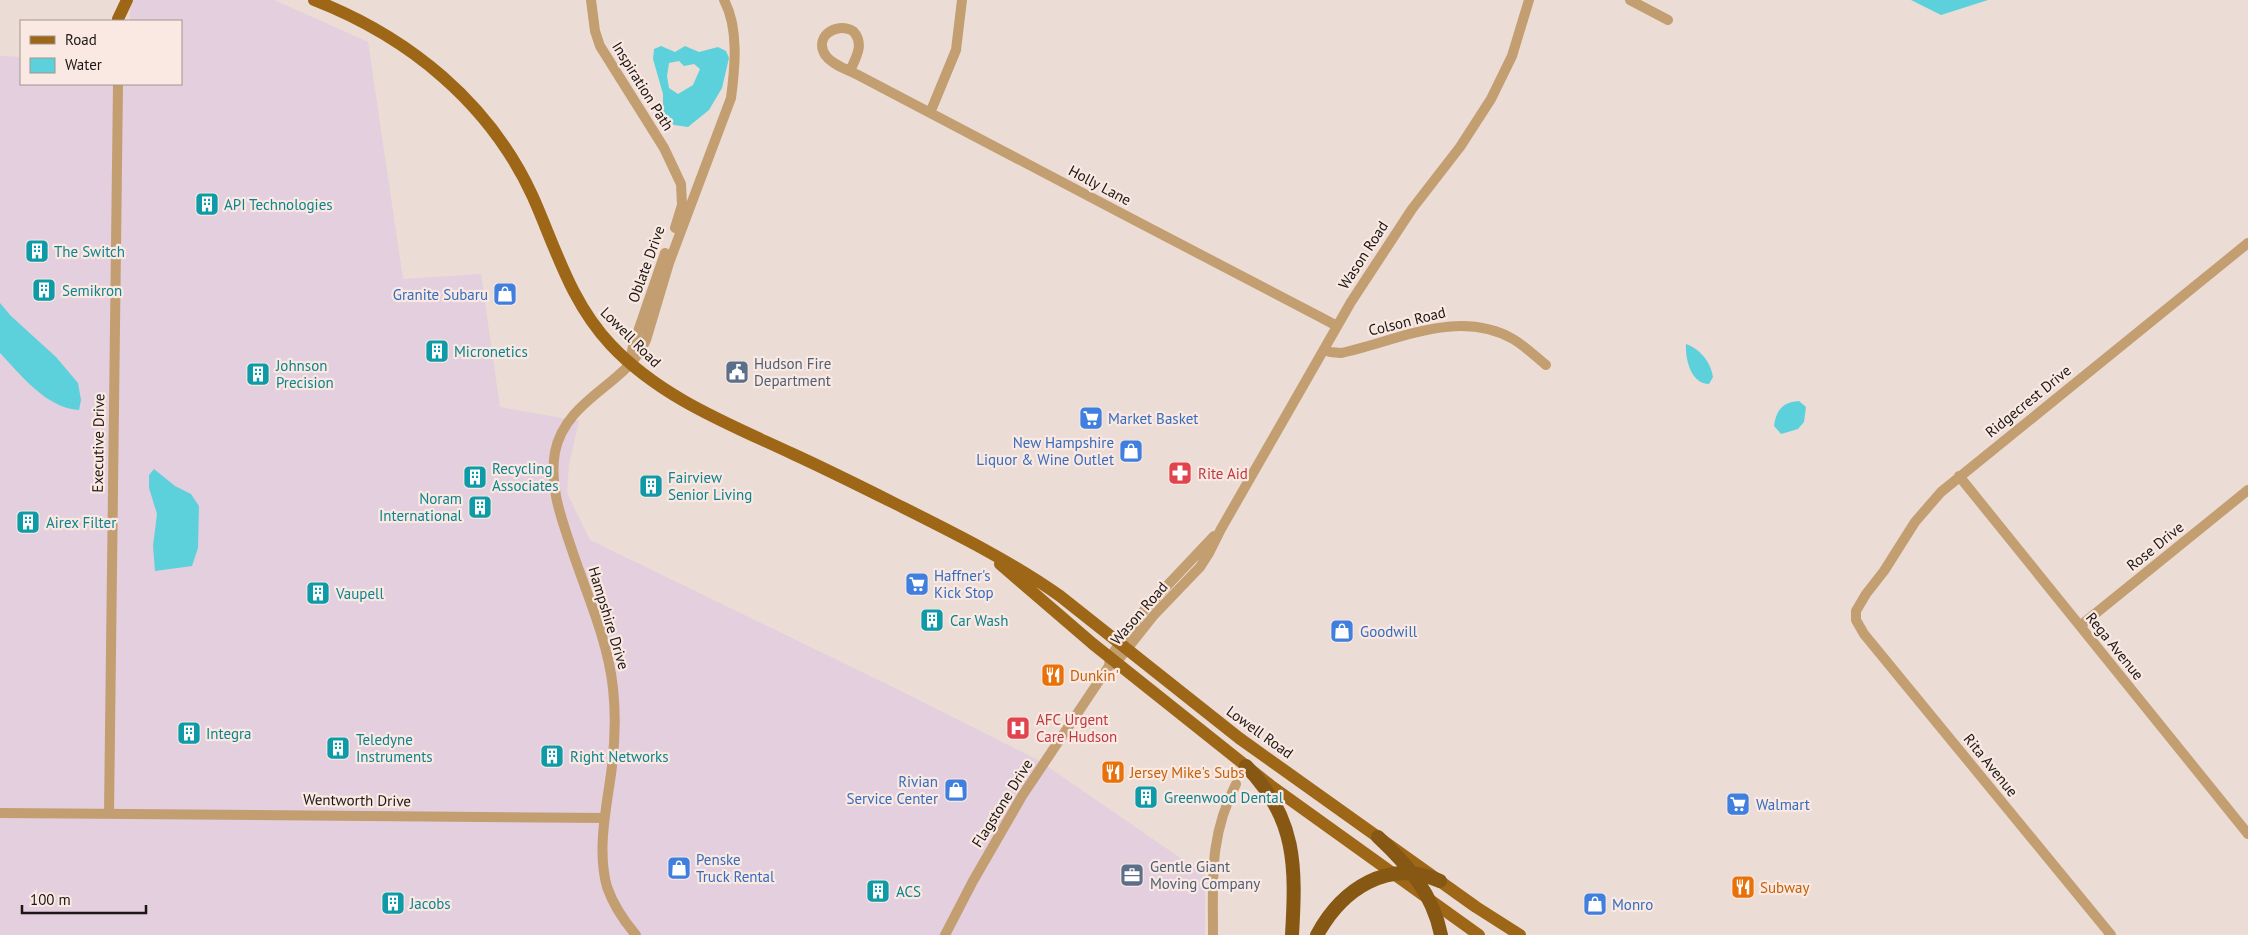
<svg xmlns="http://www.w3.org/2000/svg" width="2248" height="935" viewBox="0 0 2248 935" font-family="'PT Sans',sans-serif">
  <rect width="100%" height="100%" fill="#ebdcd5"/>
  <!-- industrial -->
  <path fill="#e3cfdd" d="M134 0H274L368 42 403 279 481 274 500 407 579 421 569 464 567 493 590 540 907 694 1038 760 1205 875V935H0V56L21 57V84H181V21H130V9Z"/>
  <!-- water -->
  <path fill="#5dd1db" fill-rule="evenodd" d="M1911 0H1988L1941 15Z
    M661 46 675 52 685 46 699 52 718 47 726 51 729 58 722 88 709 110 688 127 674 125 663 114V94L653 59 654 49ZM679 61 684 66 694 64 700 69 693 85 678 94 669 88 667 76 669 63Z
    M0 303 11 316 56 357 78 383 81 400 79 410C46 408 21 375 0 353Z
    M1686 344C1700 349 1711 362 1713 377L1709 384C1691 384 1685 359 1686 344Z
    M1799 401 1806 407 1804 422 1798 429 1781 434 1774 426C1776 410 1783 402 1799 401Z
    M154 469 175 486 191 494 199 506 198 548 192 566 155 571 153 546 157 514 149 488V475Z"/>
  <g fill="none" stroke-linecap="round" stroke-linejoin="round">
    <!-- minor -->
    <path stroke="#c39e71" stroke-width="10" d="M591 0 595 31 600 46 664 148 681 184 682 205 675 228
      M1630 0 1668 20
      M850 71C856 57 865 44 853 31 835 21 813 38 826 56 833 65 848 70 858 75 1013 157 1167 237 1322 318L1337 326
      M930 113 956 50 962 0
      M1324 349 1330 352 1341 353C1397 341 1458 308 1513 339 1525 346 1536 357 1546 365
      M630 362 633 346 665 253
      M1959 476 2248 834
      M2080 626 2248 490
      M1109 666 1116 663 1154 615 1200 567 1209 553 1221 529 1351 302 1412 209 1460 147 1491 99 1512 56 1529 0
      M0 813 604 818
      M109 813 118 84
      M636 935C624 921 613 904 607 887 597 851 606 810 611 774 615 745 616 716 613 688 608 641 587 595 572 550 561 517 549 487 555 452 566 398 627 385 646 340L669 263 731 98C735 68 739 28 724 0
      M945 935 973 881 1022 796 1109 666 1110 657 1145 609 1214 536
      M1213 935C1213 879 1209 836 1236 784
      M2111 935 1864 634 1856 620V611L1866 594 1884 571 1915 522 1941 492 2248 243"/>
    <!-- major -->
    <path stroke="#9d6717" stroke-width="12" d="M314 0C409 37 490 103 533 197 556 249 571 303 611 345 661 398 729 424 793 454 828 470 862 487 896 504 952 532 1009 560 1060 596L1239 738 1476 907 1520 935
      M118 19 127 0
      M1000 564 1093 644 1270 785 1479 935"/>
    <!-- highway -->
    <path stroke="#865814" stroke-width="14" d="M1246 766C1297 818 1296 867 1292 935
      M1378 837C1408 865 1433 894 1441 935
      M1317 935C1342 889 1388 858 1440 881"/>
  </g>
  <!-- icons -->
  <defs>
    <g id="building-square" transform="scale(1.25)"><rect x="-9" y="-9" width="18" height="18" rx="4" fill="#0f9aa8" stroke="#f9e9e2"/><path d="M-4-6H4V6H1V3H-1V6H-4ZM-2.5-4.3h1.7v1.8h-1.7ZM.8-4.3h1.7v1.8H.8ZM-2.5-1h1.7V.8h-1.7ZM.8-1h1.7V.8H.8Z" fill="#fff"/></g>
    <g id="shop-square" transform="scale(1.25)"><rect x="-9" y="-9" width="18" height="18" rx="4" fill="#3f7fe0" stroke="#f9e9e2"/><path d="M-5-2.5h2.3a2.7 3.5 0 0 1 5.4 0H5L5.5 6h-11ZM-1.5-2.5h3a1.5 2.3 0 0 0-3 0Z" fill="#fff"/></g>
    <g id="civic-square" transform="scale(1.25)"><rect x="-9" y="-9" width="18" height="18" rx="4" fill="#5c6f8a" stroke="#f9e9e2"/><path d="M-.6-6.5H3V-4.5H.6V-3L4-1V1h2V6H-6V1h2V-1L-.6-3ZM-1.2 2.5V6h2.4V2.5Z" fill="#fff"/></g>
    <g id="supermarket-square" transform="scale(1.25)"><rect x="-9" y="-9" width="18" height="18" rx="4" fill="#3f7fe0" stroke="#f9e9e2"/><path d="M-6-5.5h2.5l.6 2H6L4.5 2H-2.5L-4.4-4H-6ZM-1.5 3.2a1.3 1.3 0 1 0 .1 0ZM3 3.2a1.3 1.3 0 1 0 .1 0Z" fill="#fff"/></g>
    <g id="pharmacy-square" transform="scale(1.25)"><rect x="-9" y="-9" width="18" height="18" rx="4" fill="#e0444e" stroke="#f9e9e2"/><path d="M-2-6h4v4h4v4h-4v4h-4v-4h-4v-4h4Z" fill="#fff"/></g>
    <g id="restaurant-square" transform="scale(1.25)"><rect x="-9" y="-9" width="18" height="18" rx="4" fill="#e8710a" stroke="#f9e9e2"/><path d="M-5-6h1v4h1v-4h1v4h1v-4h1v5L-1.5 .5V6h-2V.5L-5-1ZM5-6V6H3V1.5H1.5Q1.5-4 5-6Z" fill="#fff"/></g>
    <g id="hospital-square" transform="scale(1.25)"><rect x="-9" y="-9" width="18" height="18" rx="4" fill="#e0444e" stroke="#f9e9e2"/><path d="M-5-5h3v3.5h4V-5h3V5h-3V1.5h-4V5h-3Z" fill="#fff"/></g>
    <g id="office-square" transform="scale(1.25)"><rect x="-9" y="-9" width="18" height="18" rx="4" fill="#5c6f8a" stroke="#f9e9e2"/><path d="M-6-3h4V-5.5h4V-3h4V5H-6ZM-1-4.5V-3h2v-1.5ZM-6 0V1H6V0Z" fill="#fff"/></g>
  </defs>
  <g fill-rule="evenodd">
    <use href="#building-square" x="207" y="204"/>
    <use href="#building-square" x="37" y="251"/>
    <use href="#building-square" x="44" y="290"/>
    <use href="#shop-square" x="505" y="294"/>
    <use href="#building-square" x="437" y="351"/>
    <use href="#civic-square" x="737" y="372"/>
    <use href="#building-square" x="258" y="374"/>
    <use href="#supermarket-square" x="1091" y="418"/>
    <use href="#shop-square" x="1131" y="451"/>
    <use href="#pharmacy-square" x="1180" y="473"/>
    <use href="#building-square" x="475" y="477"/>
    <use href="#building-square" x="651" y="486"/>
    <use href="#building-square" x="480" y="507"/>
    <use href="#building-square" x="28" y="522"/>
    <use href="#supermarket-square" x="917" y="584"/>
    <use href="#building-square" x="318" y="593"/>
    <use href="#building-square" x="932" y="620"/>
    <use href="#shop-square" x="1342" y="631"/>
    <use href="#restaurant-square" x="1053" y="675"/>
    <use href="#hospital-square" x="1018" y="728"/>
    <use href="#building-square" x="189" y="733"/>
    <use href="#building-square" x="338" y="748"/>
    <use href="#building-square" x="552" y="756"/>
    <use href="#restaurant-square" x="1113" y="772"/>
    <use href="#shop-square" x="956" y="790"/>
    <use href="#building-square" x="1146" y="797"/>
    <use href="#supermarket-square" x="1738" y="804"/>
    <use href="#shop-square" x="679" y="868"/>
    <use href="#office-square" x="1132" y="875"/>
    <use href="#restaurant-square" x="1743" y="887"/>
    <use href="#building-square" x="878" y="891"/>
    <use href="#building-square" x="393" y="903"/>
    <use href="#shop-square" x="1595" y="904"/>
  </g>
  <g text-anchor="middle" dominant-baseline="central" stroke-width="4.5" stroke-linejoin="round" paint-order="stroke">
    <!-- street labels -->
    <g font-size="15" fill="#1c1714" stroke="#f9e9e2">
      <text transform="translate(643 86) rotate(58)">Inspiration Path</text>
      <text transform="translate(1100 185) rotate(28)">Holly Lane</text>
      <text transform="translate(1363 255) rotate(-57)">Wason Road</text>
      <text transform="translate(646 264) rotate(-70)">Oblate Drive</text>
      <text transform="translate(1407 321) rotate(-14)">Colson Road</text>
      <text transform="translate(631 337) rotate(45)">Lowell Road</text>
      <text transform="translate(2028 401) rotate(-39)">Ridgecrest Drive</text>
      <text transform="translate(98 443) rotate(-89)">Executive Drive</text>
      <text transform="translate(2155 546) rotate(-39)">Rose Drive</text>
      <text transform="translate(1139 613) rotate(-49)">Wason Road</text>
      <text transform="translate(609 618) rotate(73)">Hampshire Drive</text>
      <text transform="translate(2115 646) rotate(51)">Rega Avenue</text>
      <text transform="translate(1260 732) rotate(36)">Lowell Road</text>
      <text transform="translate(1991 765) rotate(51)">Rita Avenue</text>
      <text transform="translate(357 800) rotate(1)">Wentworth Drive</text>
      <text transform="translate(1002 803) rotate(-58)">Flagstone Drive</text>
    </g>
    <!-- culture labels -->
    <g font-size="15" fill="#0d838f" stroke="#f9e9e2" text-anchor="start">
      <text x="224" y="204">API Technologies</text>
      <text x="54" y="251">The Switch</text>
      <text x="62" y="290">Semikron</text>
      <text x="454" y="351">Micronetics</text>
      <text x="276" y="365">Johnson<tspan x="276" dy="17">Precision</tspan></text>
      <text x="492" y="468">Recycling<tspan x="492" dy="17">Associates</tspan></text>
      <text x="668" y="477">Fairview<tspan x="668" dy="17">Senior Living</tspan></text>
      <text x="462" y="498" text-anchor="end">Noram<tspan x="462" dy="17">International</tspan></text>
      <text x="46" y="522">Airex Filter</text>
      <text x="336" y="593">Vaupell</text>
      <text x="950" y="620">Car Wash</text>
      <text x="206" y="733">Integra</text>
      <text x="356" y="739">Teledyne<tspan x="356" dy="17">Instruments</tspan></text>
      <text x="570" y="756">Right Networks</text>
      <text x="1164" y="797">Greenwood Dental</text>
      <text x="896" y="891">ACS</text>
      <text x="410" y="903">Jacobs</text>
    </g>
    <!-- shop labels -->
    <g font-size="15" fill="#366cbe" stroke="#f9e9e2" text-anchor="start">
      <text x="488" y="294" text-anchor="end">Granite Subaru</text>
      <text x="1108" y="418">Market Basket</text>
      <text x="1114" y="442" text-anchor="end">New Hampshire<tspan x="1114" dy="17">Liquor &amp; Wine Outlet</tspan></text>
      <text x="934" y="575">Haffner's<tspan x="934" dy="17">Kick Stop</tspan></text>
      <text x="1360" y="631">Goodwill</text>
      <text x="938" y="781" text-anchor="end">Rivian<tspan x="938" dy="17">Service Center</tspan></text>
      <text x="1756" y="804">Walmart</text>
      <text x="696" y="859">Penske<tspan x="696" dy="17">Truck Rental</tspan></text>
      <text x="1612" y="904">Monro</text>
    </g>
    <!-- service labels -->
    <g font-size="15" fill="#4e5e75" stroke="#f9e9e2" text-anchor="start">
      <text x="754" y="363">Hudson Fire<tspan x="754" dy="17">Department</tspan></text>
      <text x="1150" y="866">Gentle Giant<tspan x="1150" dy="17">Moving Company</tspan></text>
    </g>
    <!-- health labels -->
    <g font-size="15" fill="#be3a42" stroke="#f9e9e2" text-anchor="start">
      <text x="1198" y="473">Rite Aid</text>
      <text x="1036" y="719">AFC Urgent<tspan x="1036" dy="17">Care Hudson</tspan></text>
    </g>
    <!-- food labels -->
    <g font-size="15" fill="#c56008" stroke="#f9e9e2" text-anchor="start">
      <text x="1070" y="675">Dunkin'</text>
      <text x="1130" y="772">Jersey Mike's Subs</text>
      <text x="1760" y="887">Subway</text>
    </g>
  </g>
  <!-- legend -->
  <rect x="20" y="20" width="162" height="65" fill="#f9e9e2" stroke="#a19590"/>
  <rect x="30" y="36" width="25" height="8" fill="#9d6717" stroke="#a19590"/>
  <text x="65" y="45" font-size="15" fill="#1c1714">Road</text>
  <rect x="30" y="58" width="25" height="15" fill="#5dd1db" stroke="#a19590"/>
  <text x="65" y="70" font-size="15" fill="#1c1714">Water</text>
  <!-- scale -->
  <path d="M22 905v8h124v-8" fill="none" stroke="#1c1714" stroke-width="2.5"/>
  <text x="30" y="905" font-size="15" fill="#1c1714" stroke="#f9e9e2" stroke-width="4" paint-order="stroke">100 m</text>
</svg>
